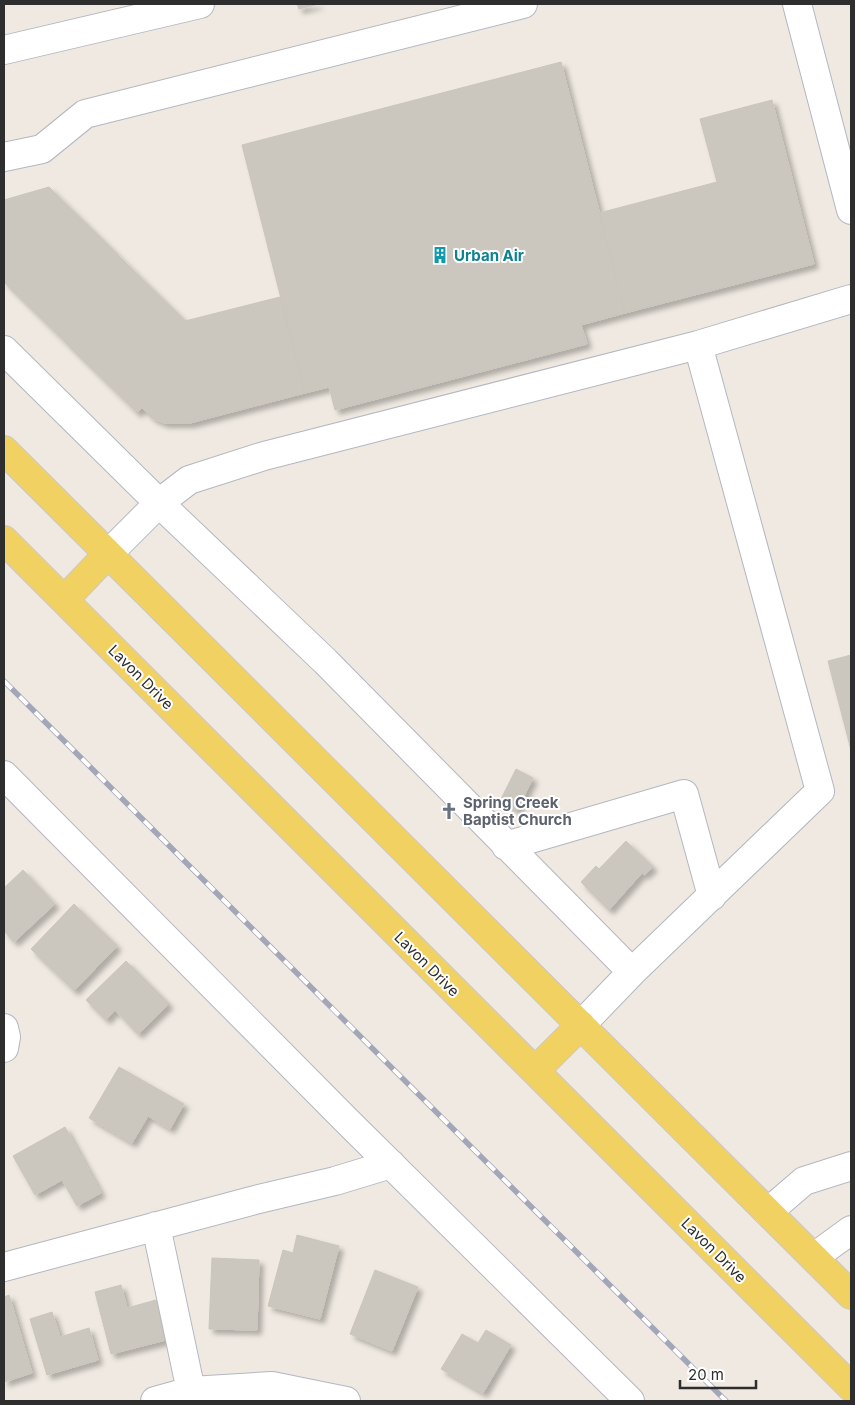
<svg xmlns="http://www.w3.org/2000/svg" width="855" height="1405" viewBox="0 0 855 1405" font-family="Inter,sans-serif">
  <defs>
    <filter id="shadow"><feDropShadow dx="4.5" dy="4.5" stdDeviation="2.5" flood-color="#0004"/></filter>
  </defs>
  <rect width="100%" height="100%" fill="#efe9e1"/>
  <!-- building -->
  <path fill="#cbc7bf" stroke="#cbc5ba" filter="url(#shadow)" d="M297 4H319L299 9Z
    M561 62 625 313 581 325 587 344 335 410 329 387 305 393 242 145Z
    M772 100 814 264 625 313 599 213 717 182 700 119Z
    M49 187 185 321 280 297 305 393 190 423H164L152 418 142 408 137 413 4 282V200Z
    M851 655V750L828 661Z
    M516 769 533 778 517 810 500 801Z
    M626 841 653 867 644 875 642 873 609 910 581 882 596 866 599 869Z
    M23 870 55 904 14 942 4 931V888Z
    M74 904 117 946 74 991 31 949Z
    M126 961 169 1004 138 1034 115 1010 106 1020 86 1000Z
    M119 1067 184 1104 170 1129 148 1116 132 1143 89 1118Z
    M65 1127 101 1193 77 1206 62 1180 35 1195 13 1156Z
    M297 1235 339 1246 320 1319 268 1306 283 1250 293 1253Z
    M212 1258 259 1260 257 1330 209 1329Z
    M375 1270 418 1287 392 1351 350 1334Z
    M121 1285 127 1308 156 1300 166 1340 111 1354 95 1292Z
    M9 1295 32 1373 4 1382V1297Z
    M52 1312 60 1337 89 1328 98 1360 47 1375 30 1319Z
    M486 1330 511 1345 483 1393 441 1369 462 1334 478 1343Z"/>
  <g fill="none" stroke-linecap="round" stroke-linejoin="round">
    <!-- minor casing -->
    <g stroke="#b4b7c1" stroke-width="30">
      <path id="minor" d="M797 4 851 210
        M4 50 200 4
        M4 157 42 149 85 114 523 4
        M4 350 159 503 325 661 632 972 581 1025
        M108 554 159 503 189 480 264 456 698 345 851 299
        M4 775 347 1121 630 1401
        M506 846 684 794 712 896
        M632 972 820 791 698 345
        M4 1028 6 1037 4 1048
        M768 1212 804 1181 851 1166
        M156 1226 191 1391
        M814 1257 851 1230
        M4 1267 255 1200 335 1181 391 1164
        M155 1401 191 1391 272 1386 346 1401"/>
    </g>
    <!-- major casing -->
    <g stroke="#c9c9c9" stroke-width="30">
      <path id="major" d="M4 450 851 1295
        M4 540 851 1387
        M64 600 108 554
        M535 1071 581 1025"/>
    </g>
    <!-- minor -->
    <use href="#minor" stroke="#fff" stroke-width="28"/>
    <!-- major -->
    <use href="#major" stroke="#f2d163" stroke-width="28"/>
    <!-- rail casing -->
    <g stroke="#a3a6b8" stroke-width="5.5">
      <path id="rail" d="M4 681 726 1401"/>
    </g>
    <!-- rail -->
    <use href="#rail" stroke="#fff" stroke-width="4" stroke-dasharray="11" stroke-linecap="butt"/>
  </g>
  <!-- icons -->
  <defs>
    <g id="building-bare" transform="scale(1.35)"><path d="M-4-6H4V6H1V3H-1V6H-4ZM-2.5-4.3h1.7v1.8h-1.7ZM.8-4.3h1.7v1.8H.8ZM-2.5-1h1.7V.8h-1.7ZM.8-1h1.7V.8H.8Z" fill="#0f9aa8" stroke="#fff" stroke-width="2.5" paint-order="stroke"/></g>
    <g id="church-bare" transform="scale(1.35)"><path d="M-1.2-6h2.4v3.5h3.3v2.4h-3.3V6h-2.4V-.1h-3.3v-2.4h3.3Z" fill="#6b7280" stroke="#fff" stroke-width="2.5" paint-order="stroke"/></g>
  </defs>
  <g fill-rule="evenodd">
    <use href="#building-bare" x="440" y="255"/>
    <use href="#church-bare" x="449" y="811"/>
  </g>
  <g text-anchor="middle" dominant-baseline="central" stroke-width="4" stroke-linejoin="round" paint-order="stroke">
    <!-- culture labels -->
    <g font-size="15" font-weight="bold" fill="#0d838f" stroke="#fff" text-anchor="start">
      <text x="454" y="255">Urban Air</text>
    </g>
    <!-- street labels -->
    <g font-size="15" fill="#2e2e2e" stroke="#fff">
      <text transform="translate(141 677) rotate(45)">Lavon Drive</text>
      <text transform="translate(427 964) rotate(45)">Lavon Drive</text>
      <text transform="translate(714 1250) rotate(45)">Lavon Drive</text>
    </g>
    <!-- worship labels -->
    <g font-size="15" font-weight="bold" fill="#5b616d" stroke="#fff" text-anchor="start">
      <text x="463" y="802">Spring Creek<tspan x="463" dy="17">Baptist Church</tspan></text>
    </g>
  </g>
  <!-- border -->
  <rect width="855" height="1405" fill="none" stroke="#2e2e2e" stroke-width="10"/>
  <!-- scale -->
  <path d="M680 1380v8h76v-8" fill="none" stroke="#2e2e2e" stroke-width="2.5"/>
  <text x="688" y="1380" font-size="15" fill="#2e2e2e" stroke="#ffffff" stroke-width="4" paint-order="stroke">20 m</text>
</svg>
